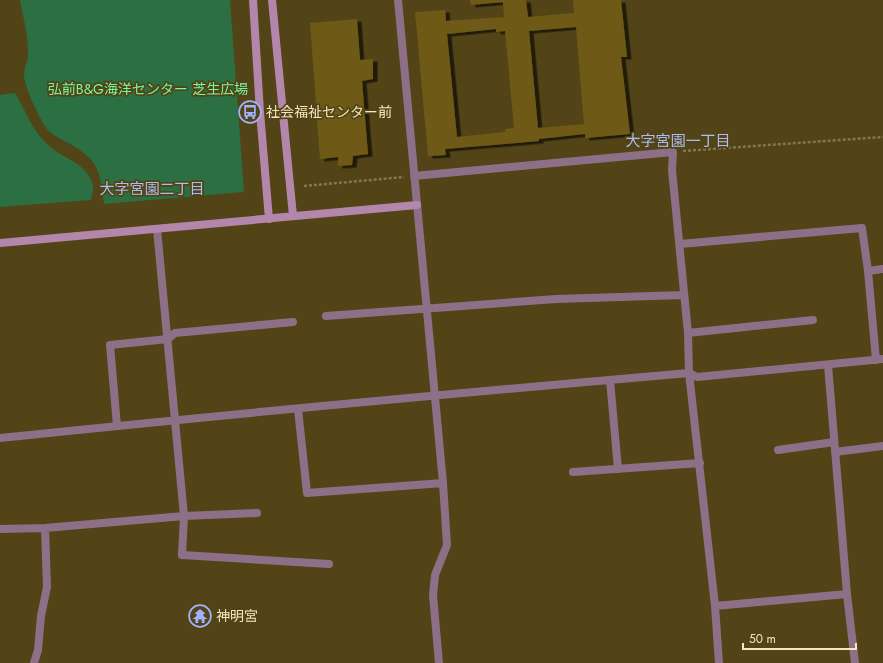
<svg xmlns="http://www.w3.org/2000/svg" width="883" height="663" viewBox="0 0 883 663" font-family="Jost,'Noto Sans JP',sans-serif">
  <defs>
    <filter id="shadow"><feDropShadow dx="4.5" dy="2.5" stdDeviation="0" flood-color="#0009"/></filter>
  </defs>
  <rect width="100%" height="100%" fill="#524416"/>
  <!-- green -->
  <path fill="#2c6f42" d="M20 0H230L244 192 104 204C100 172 99 160 70 144 62 140 52 135 47 129 40 120 24 86 24 75 24 67 29 59 28 52 28 34 23 17 20 0Z
    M15 93C25 109 32 130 46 143 60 158 87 162 93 185 94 190 91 196 91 200L0 207V95Z"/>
  <!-- building -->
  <path fill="#6e5a15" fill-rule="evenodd" filter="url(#shadow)" d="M470 0H526L528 17 574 13 573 0H621L627 57H621L630 134 585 138V134L539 139V141L445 149 446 155 428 156 415 12 445 10 446 21 504 17 503 2 471 5ZM576 27 584 124 538 128 529 31ZM496 29V32L505 31 514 128 505 129V132L457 137 447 34Z
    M357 19 360 60 373 59V79L362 81 368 154 353 156 352 165 338 166V157L320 159 310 23Z"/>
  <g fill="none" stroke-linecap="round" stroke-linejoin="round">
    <!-- path -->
    <path stroke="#85774b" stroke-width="2.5" stroke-dasharray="3 2" stroke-linecap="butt" d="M683 151 883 137
      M304 186 404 177"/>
    <!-- street -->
    <path stroke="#8d7088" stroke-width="8" d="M398 0 443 483 447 545 435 575 433 595 439 663
      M414 176 673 152 672 170 688 333 689 373 715 606 719 663
      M157 229 184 516 182 555 329 564
      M680 244 862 228 868 271 876 360
      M868 271 883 269
      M326 316 556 299 684 295
      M688 333 813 320
      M828 365 847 594 855 663
      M610 380 618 469
      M298 409 307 493 443 483
      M117 426 110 345 168 339 175 333 293 322
      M0 438C229 414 459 393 689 373L697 377 883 359
      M778 450 834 442
      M835 452 883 446
      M573 472 700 463
      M0 529 45 528 184 516 257 513
      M715 606 847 594
      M34 663 38 650 41 616 47 587 45 528"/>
    <!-- secondary -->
    <path stroke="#b387ac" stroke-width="8" d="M253 0 260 112 269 219
      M272 0 293 216
      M0 243 417 205"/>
  </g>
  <!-- icons -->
  <defs>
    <g id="bus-ring" transform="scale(1.15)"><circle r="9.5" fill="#524416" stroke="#9fb3fd" stroke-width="1.5"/><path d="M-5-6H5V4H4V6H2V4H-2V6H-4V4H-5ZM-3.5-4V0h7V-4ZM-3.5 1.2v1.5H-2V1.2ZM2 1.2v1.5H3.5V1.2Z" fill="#9fb3fd"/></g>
    <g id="temple-ring" transform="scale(1.15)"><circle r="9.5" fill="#524416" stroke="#9fb3fd" stroke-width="1.5"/><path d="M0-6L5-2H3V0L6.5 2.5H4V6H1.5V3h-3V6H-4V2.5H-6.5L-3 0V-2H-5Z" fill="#9fb3fd"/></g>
  </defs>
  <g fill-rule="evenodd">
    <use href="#bus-ring" x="250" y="112"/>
    <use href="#temple-ring" x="200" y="616"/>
  </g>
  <g text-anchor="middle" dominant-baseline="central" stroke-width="3.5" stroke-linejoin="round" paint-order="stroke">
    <!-- park labels -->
    <g font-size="14" fill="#77f8a0" stroke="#524416">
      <text x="148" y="89">弘前B&amp;G海洋センター 芝生広場</text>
    </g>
    <!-- poi labels -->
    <g font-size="14" fill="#f4e7be" stroke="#524416" text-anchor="start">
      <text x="266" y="112">社会福祉センター前</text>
      <text x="216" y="616">神明宮</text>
    </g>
    <!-- neighbourhood labels -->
    <g font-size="15" fill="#adbdf3" stroke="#524416">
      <text x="678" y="141">大字宮園一丁目</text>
      <text x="152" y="189">大字宮園二丁目</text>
    </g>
  </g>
  <!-- scale -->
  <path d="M743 643v6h113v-6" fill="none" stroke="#f4e7be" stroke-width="2"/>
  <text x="749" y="643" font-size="12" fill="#f4e7be" stroke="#524416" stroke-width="3" paint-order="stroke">50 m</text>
</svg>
